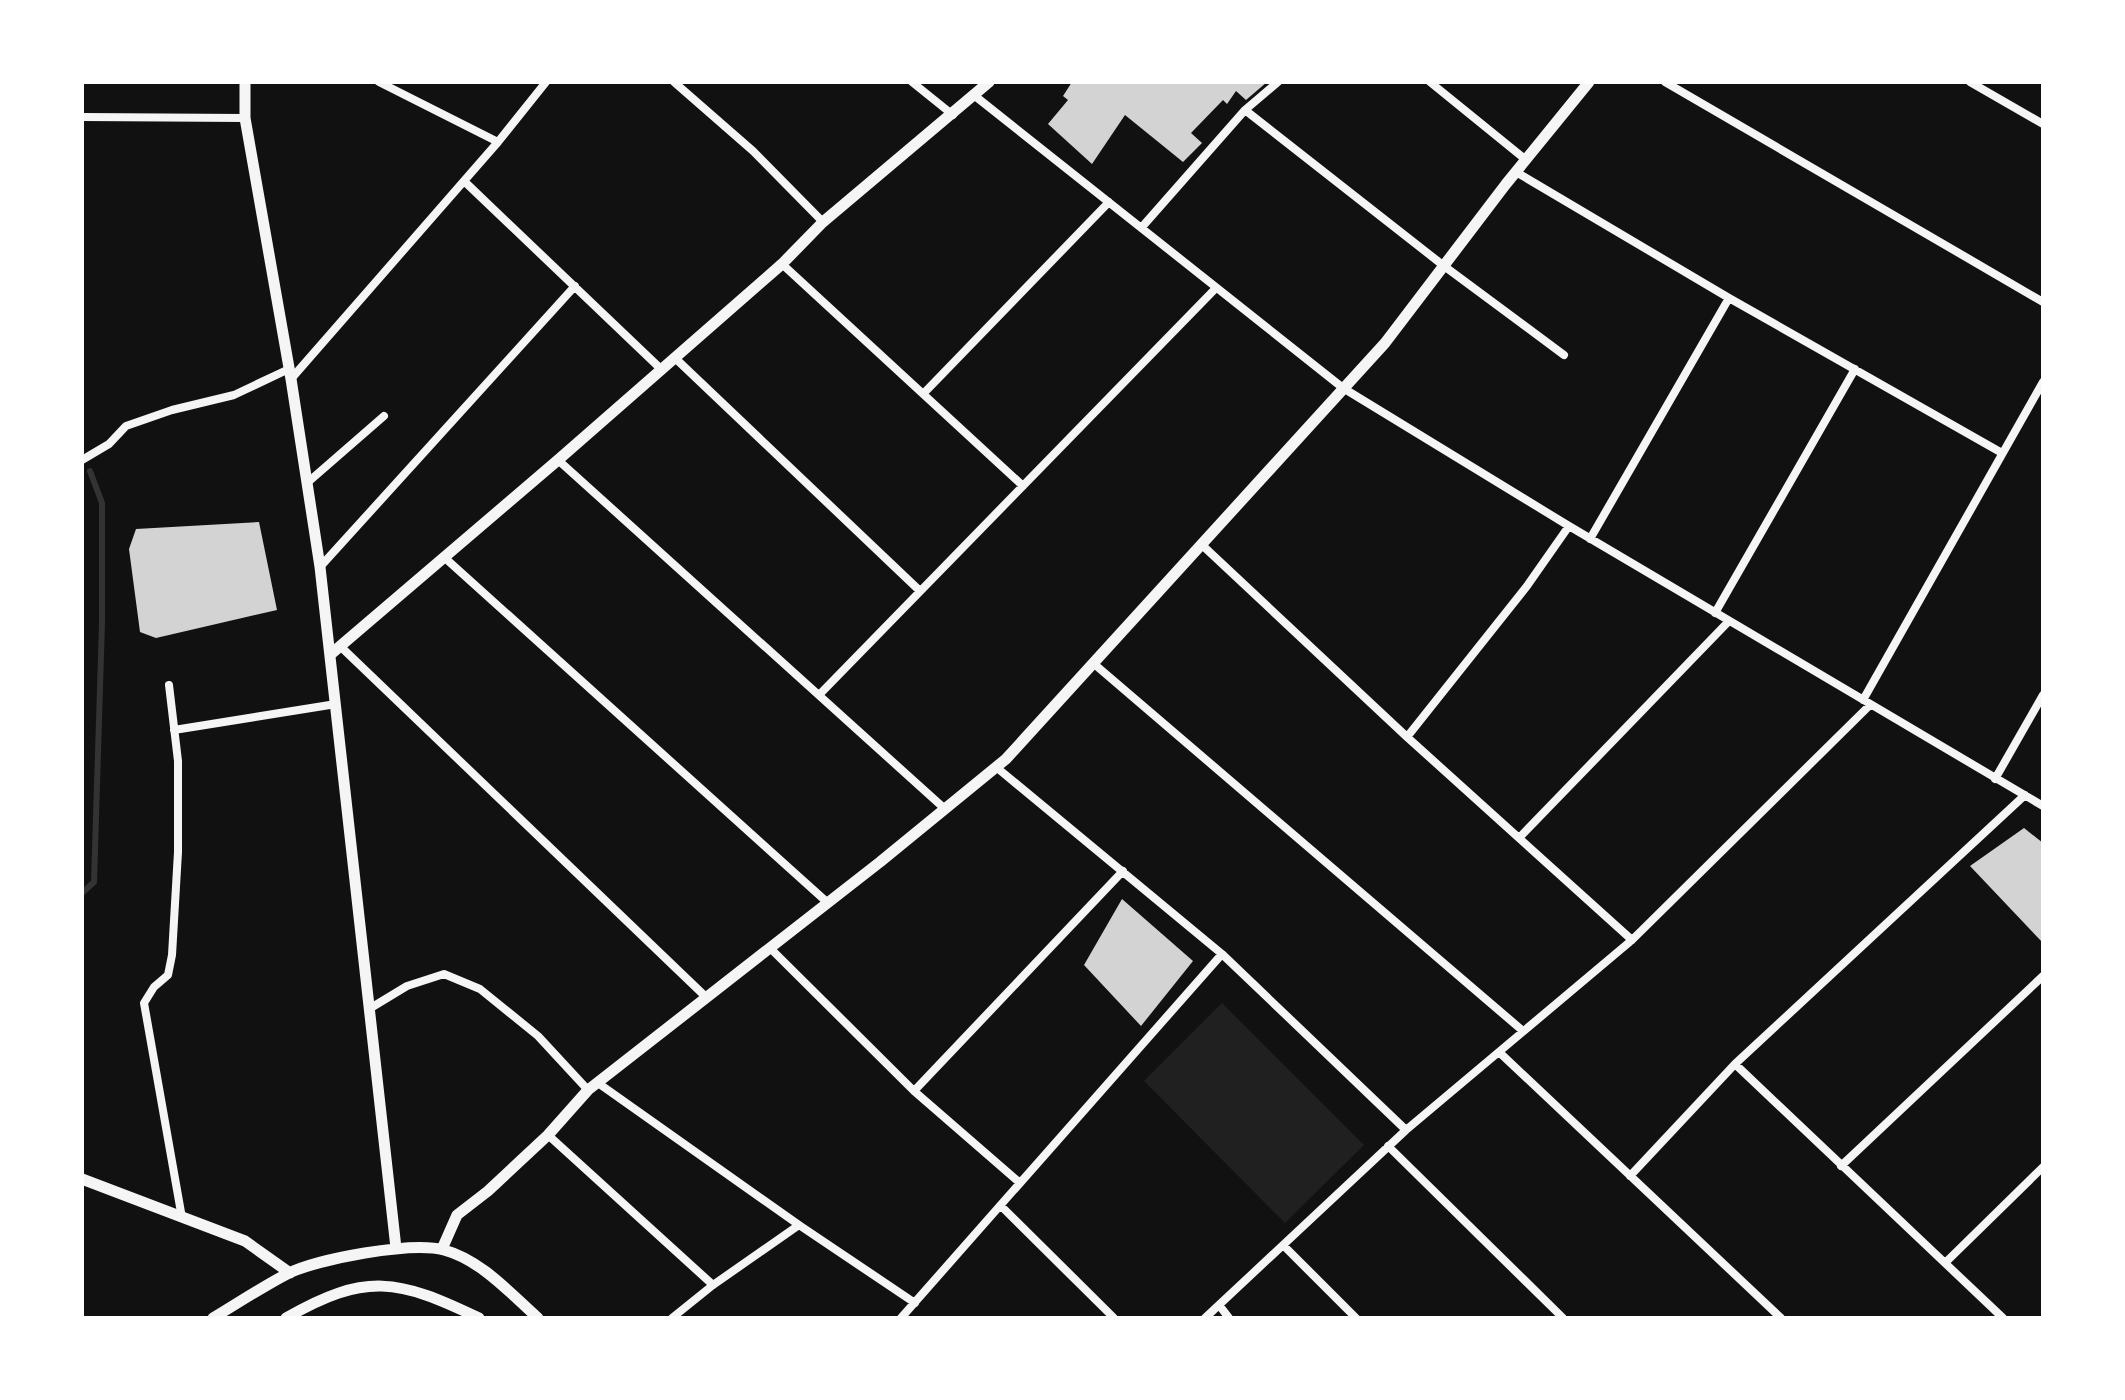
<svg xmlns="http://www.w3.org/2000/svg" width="2125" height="1400" viewBox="0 0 2125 1400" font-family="Georgia,serif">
  <rect width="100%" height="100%" fill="#111"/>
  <!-- green -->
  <path fill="#202020" d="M1222 1003 1364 1145 1285 1223 1144 1081Z"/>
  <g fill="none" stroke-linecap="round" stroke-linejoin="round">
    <!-- stream -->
    <path stroke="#333" stroke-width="6" d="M82 893 94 882 102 623V503L90 471"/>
  </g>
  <!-- building -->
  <path fill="#d3d3d3" d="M1072 82H1267L1246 100 1236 91 1227 104 1223 100 1191 133 1202 143 1183 162 1125 115 1092 164 1048 124 1068 100 1063 96Z
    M259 522 277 610 156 638 140 632 129 549 136 529Z
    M2024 828 2043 843V943L1970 866Z
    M1122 899 1193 961 1141 1026 1084 965Z"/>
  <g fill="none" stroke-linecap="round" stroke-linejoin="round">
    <!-- minor -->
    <path stroke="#f5f5f5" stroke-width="8" d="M379 82 498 142
      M674 82 753 151 823 222
      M912 82 953 115
      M1278 82 1245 110 1444 266 1564 355
      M1430 82 1526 160
      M1665 82 2043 302
      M1970 82 2043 124
      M975 96 1343 388 1569 526 2043 806
      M82 117 245 118
      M1516 172 1729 298 2002 453
      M464 181 662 370
      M1142 227 1245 110
      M782 264 1023 486
      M675 358 920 591
      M291 379 498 142 546 82
      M924 393 1109 202
      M82 460 109 444 126 426 172 410 234 395 289 369
      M558 460 945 809
      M307 483 384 416
      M1590 539 1729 298
      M1201 544 1407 737 1632 940
      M445 558 828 903
      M320 567 575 286
      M1715 613 1855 369
      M340 646 707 998
      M1093 663 1523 1031
      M169 685 178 761V852L172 955 168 975 154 987 144 1003 182 1218
      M819 695 1216 288
      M1863 700 2043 382
      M174 730 336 704
      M1407 737 1527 586 1569 526
      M996 767 1222 954 1406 1130
      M1995 779 2043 695
      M1520 837 1729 621
      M770 948 914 1091 1020 1183
      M369 1009 407 986 444 974 480 989 538 1036 588 1090
      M1499 1052 1781 1318
      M1735 1064 2003 1318
      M598 1083 799 1225 915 1303
      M914 1091 1123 871
      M548 1135 713 1285
      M1388 1146 1563 1318
      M1841 1166 2043 976
      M1630 1176 1735 1064 2025 795
      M1001 1206 1114 1318
      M1283 1245 1356 1318
      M1945 1263 2043 1167
      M1219 1305 1229 1318
      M672 1318 713 1285 799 1225
      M901 1318 1222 954
      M1205 1318 1406 1130 1632 940 1870 705"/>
    <!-- tertiary -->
    <path stroke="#f5f5f5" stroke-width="11" d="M245 82V118L291 379 320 567 396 1248
      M331 654 558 460 782 264 823 222 989 82
      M82 1179 245 1241 290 1273
      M442 1249 457 1215 488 1191 548 1135 588 1090 880 862 1006 759 1385 343 1506 184 1589 82
      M213 1318C238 1303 262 1287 287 1274 317 1259 412 1241 444 1250 481 1260 510 1293 538 1318
      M286 1318C366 1272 398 1279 479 1318"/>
  </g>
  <!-- border -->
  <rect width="2125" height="1400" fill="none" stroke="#ffffff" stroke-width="168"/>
</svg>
